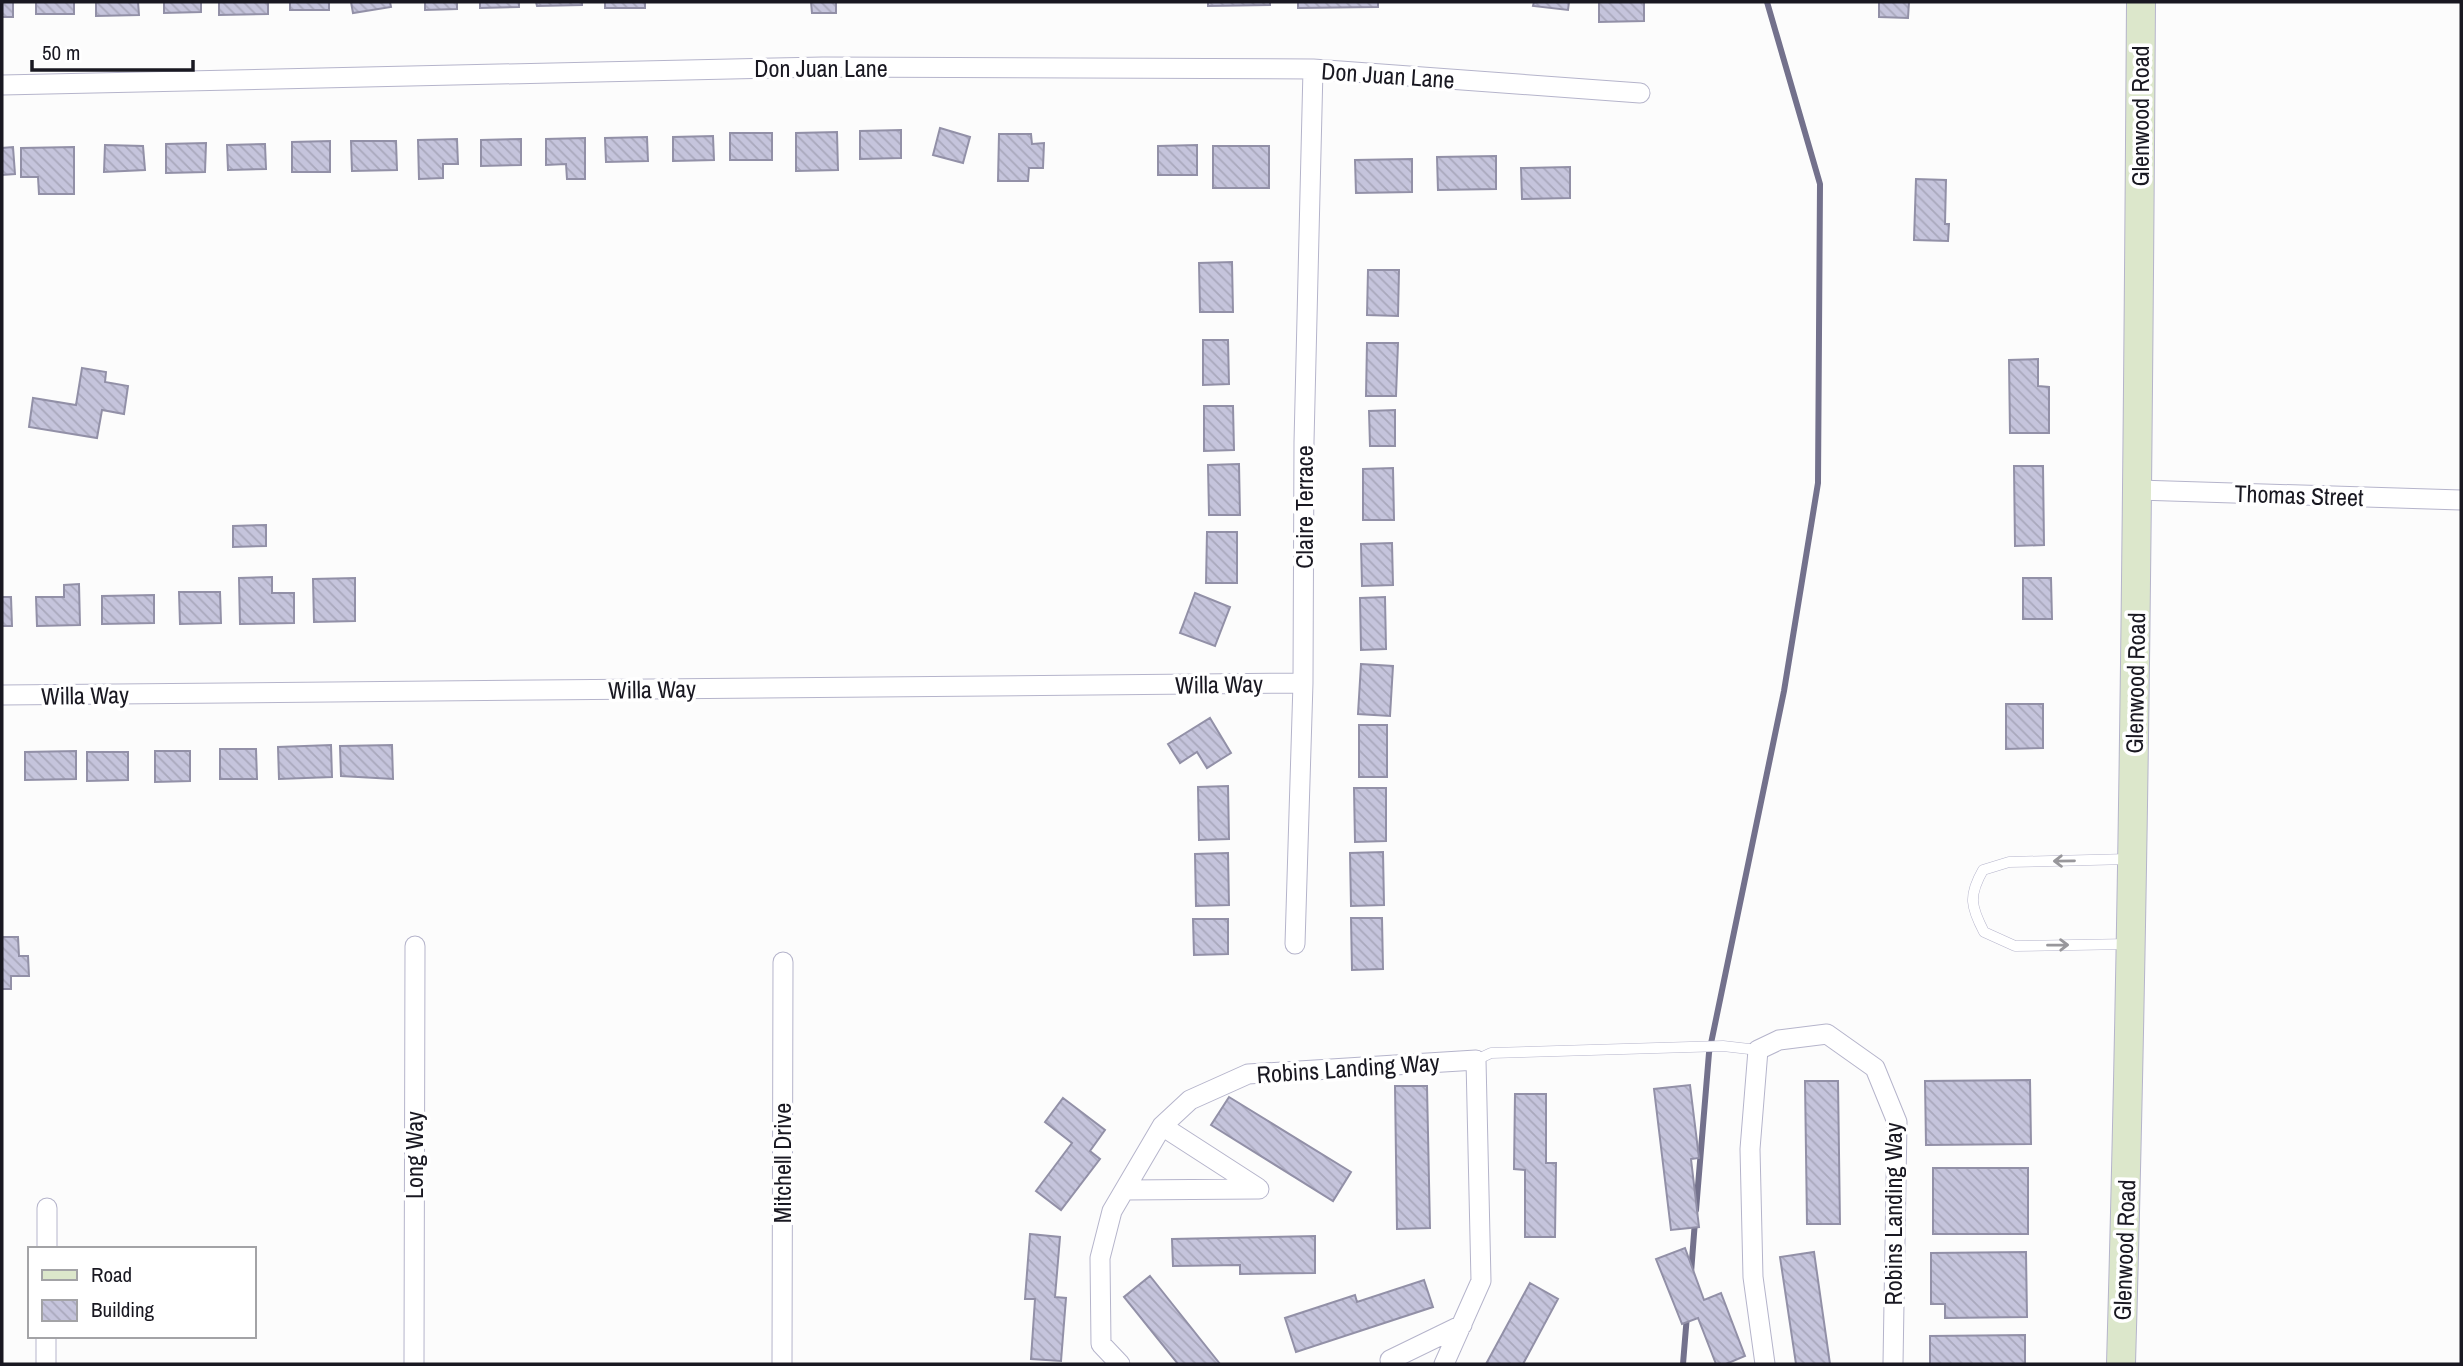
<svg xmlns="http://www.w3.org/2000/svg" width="2463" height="1366" viewBox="0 0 2463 1366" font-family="'Archivo Narrow',sans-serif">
  <defs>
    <pattern id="building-back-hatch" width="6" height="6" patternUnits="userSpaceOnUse" patternTransform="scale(1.75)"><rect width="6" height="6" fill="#c5c4dc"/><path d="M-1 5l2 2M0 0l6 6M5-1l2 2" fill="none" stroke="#a9a8bc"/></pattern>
  </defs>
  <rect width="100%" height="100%" fill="#fcfcfc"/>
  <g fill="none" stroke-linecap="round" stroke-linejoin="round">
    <!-- stream -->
    <path stroke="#73718c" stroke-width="6" d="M1696 1210 1709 1053 1784 691 1818 483 1820 184 1767 2
      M1691 1273 1695 1221
      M1683 1364 1687 1315"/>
  </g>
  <!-- building -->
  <path fill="url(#building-back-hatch)" stroke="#9290a7" stroke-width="2" d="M2 2H13V17H2Z
    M36 2H74V14H36Z
    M96 2H138L139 15 96 16Z
    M164 2H201V12L164 13Z
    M219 2H268V14L219 15Z
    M290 2H329V10H290Z
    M351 2H390L391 7 353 13Z
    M425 2H457V9L425 10Z
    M480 2H519V7L480 8Z
    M536 2H582V5L537 6Z
    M605 2H645V8H605Z
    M811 2H836V13H812Z
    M1208 2H1270V5L1208 6Z
    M1298 2H1378V7L1298 8Z
    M1534 2H1569L1568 10 1533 6Z
    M1599 2H1644V21L1599 22Z
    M1879 2H1909L1908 18 1879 17Z
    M940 128 970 137 963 163 933 155Z
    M901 130V158L860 159V131Z
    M837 132 838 170 796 171V133Z
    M730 133H772V160H730Z
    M999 134H1031L1032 144 1044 143 1043 168H1029L1028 181H998Z
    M713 136 714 160 673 161V137Z
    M647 137 648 161 606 162 605 138Z
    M585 138V179H567L566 164 546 165V139Z
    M457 139 458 164H443V178L419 179 418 140Z
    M521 139V165L481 166V140Z
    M330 141V172H292V142Z
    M351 141H396L397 170 352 171Z
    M206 143 205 172 166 173V144Z
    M265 144 266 169 228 170 227 145Z
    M105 145 143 146 145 170 104 172Z
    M1197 145V175H1158V146Z
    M1213 146H1269V188H1213Z
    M13 147 15 174 2 175V148Z
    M74 147V194H39L38 177H21V148Z
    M1496 156V189L1438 190 1437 157Z
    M1412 159V192L1356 193 1355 160Z
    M1570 167V198L1522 199 1521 168Z
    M1916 179 1946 180 1945 224H1949L1948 241 1914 240Z
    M1232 262 1233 312H1200L1199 263Z
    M1368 270H1399L1398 316 1367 315Z
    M1203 340H1228L1229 384 1203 385Z
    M1367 343H1398L1396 396H1366Z
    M2038 359V386L2049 387V433H2010L2009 360Z
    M82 368 106 372 105 382 128 386 124 414 102 410 97 438 29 427 33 398 76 405Z
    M1204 406H1233L1234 450 1204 451Z
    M1395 410V446H1370L1369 411Z
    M1239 464 1240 515H1209L1208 465Z
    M2014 466H2043L2044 545 2015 546Z
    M1393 468 1394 520H1363V469Z
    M266 525V546L233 547V526Z
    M1207 532H1237V583H1206Z
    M1392 543 1393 585 1362 586 1361 544Z
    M272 577V593H294V623L240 624 239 578Z
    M355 578V621L314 622 313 579Z
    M2023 578H2051L2052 619H2023Z
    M79 584 80 625 37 626 36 597H64V585Z
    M179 592H220L221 623 180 624Z
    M1195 593 1230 607 1215 646 1180 633Z
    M154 595V623L102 624V596Z
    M2 597H11L12 626H2Z
    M1385 597 1386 649 1361 650 1360 598Z
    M1361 664 1393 666 1390 716 1358 714Z
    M2006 704H2043V748L2006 749Z
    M1210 718 1231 753 1207 768 1197 752 1180 763 1168 744Z
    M1359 725H1387V777H1359Z
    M331 745 332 777 279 779 278 747Z
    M392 745 393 779 341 776 340 746Z
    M220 749H256L257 779H220Z
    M76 751V779L25 780V752Z
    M155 751H190V781L155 782Z
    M87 752H128V780L87 781Z
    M1228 786 1229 839 1199 840 1198 787Z
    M1354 788H1386V841L1355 842Z
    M1383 852 1384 905 1351 906 1350 853Z
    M1228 853 1229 905 1196 906 1195 854Z
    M1351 918H1382L1383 969 1352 970Z
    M1193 919H1228V954L1194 955Z
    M2 937H18L19 956H28L29 976H11V989H2Z
    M2030 1080 2031 1144 1926 1145 1925 1081Z
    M1805 1081H1838L1840 1224H1807Z
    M1690 1085 1699 1158 1691 1159 1699 1227 1671 1230 1654 1089Z
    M1395 1086H1427L1430 1228 1397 1229Z
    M1515 1094H1546V1163H1556L1555 1237H1525V1170L1514 1169Z
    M1229 1097 1351 1172 1333 1201 1211 1125Z
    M1063 1098 1105 1130 1090 1151 1100 1159 1061 1210 1036 1191 1072 1143 1045 1122Z
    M1933 1168H2028V1234H1933Z
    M1030 1234 1060 1237 1055 1297 1066 1298 1061 1361 1031 1359 1035 1299H1025Z
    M1315 1236V1273L1240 1274V1265L1173 1266 1172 1239Z
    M1685 1248 1704 1300 1721 1293 1745 1356 1726 1364H1716L1698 1318 1682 1324 1656 1259Z
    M1814 1252 1830 1364H1796L1780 1257Z
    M2026 1252 2027 1317 1945 1318V1304H1931V1253Z
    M1150 1276 1220 1364H1178L1124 1297Z
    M1424 1280 1433 1307 1296 1352 1285 1318 1355 1295 1357 1302Z
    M1530 1283 1558 1299 1523 1364H1486Z
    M2025 1335V1364H1930V1336Z"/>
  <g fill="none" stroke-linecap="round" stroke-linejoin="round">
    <!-- lane casing -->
    <g stroke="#b5b4cb" stroke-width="11">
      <path id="lane" d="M2129 859 2009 862 1983 870C1968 896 1971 907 1984 932L2015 946 2129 944
        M1476 1060 1491 1053 1723 1046 1758 1050"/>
    </g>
    <!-- street casing -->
    <g stroke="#b5b4cb" stroke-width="21">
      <path id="street" d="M2 85 823 67 1313 69 1640 93
        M2138 490 2461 500
        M2 695 1303 683
        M1295 944 1303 683 1304 442 1313 69
        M1162 1126 1258 1188
        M1125 1190 1259 1189
        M47 1249V1208
        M46 1364V1336
        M414 1364 415 946
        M782 1364 783 962
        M1120 1364 1101 1344 1100 1258 1112 1211 1162 1126 1190 1100 1248 1074 1476 1060 1481 1281 1444 1364
        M1393 1364 1390 1360 1462 1325
        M1765 1364 1753 1277 1750 1149 1758 1050 1779 1040 1827 1034 1875 1068 1897 1122 1893 1364"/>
    </g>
    <!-- secondary casing -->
    <g stroke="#b5b4cb" stroke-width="30">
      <path id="secondary" d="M2121 1364C2134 910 2138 456 2141 2"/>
    </g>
    <!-- lane -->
    <use href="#lane" stroke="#fff" stroke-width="10"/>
    <!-- street -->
    <use href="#street" stroke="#fff" stroke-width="19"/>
    <!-- secondary -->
    <use href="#secondary" stroke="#dce7cb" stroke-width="28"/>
  </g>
  <!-- one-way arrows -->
  <defs><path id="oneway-shaft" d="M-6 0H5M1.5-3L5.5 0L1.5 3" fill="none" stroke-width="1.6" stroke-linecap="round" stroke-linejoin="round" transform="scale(1.75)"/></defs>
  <g stroke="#98979b">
    <use href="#oneway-shaft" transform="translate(2064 861) rotate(179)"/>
    <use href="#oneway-shaft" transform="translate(2058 945) rotate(-1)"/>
  </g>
  <g text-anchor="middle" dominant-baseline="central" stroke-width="7" stroke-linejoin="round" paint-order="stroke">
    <!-- street labels -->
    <g font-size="24" fill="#191821" stroke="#fff">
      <text x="821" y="68">Don Juan Lane</text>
      <text transform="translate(1388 75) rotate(4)">Don Juan Lane</text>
      <text transform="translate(2140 116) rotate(-90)">Glenwood Road</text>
      <text transform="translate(2299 495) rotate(2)">Thomas Street</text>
      <text transform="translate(1304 507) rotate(-90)">Claire Terrace</text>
      <text transform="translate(2135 683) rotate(-89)">Glenwood Road</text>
      <text transform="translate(1219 684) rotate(-1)">Willa Way</text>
      <text transform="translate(652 689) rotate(-1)">Willa Way</text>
      <text transform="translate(85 695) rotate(-1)">Willa Way</text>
      <text transform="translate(1348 1068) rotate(-4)">Robins Landing Way</text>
      <text transform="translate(414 1155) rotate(-90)">Long Way</text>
      <text transform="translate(782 1163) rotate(-90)">Mitchell Drive</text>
      <text transform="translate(1893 1214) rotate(-90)">Robins Landing Way</text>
      <text transform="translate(2124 1250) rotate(-88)">Glenwood Road</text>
    </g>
  </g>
  <!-- border -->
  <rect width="2463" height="1366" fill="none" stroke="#191821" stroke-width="7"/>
  <!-- legend -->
  <rect x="28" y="1247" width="228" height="91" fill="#ffffff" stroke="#a3a3a6" stroke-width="2"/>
  <rect x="42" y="1270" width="35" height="10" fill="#dce7cb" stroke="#a3a3a6" stroke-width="2"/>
  <text x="91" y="1282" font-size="21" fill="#191821">Road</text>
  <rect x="42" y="1300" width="35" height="21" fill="url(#building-back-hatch)" stroke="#a3a3a6" stroke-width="2"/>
  <text x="91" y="1317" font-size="21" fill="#191821">Building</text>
  <!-- scale -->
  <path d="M32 60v10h161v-10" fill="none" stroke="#191821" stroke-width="3.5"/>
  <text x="42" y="60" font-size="21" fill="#191821" stroke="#ffffff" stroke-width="5" paint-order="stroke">50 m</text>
</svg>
